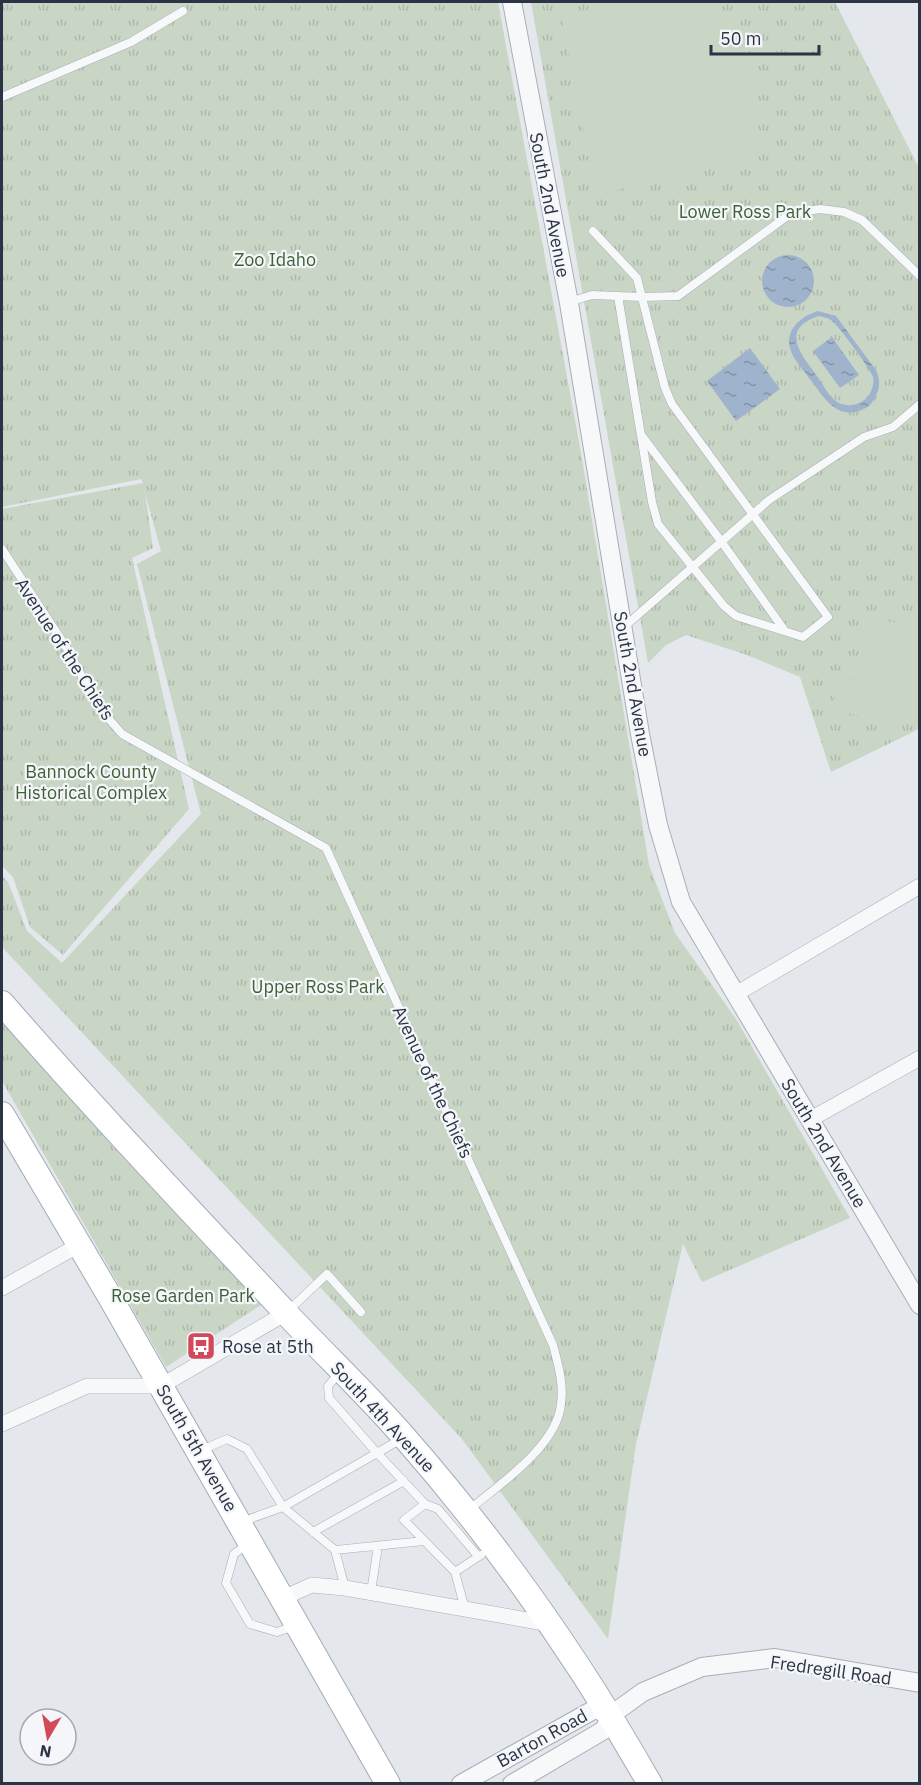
<svg xmlns="http://www.w3.org/2000/svg" width="921" height="1785" viewBox="0 0 921 1785" font-family="'IBM Plex Sans',sans-serif">
  <defs>
    <pattern id="park-tufts" width="24" height="20" patternUnits="userSpaceOnUse" patternTransform="scale(1.5)"><rect width="24" height="20" fill="#c9d6c5"/><path d="M3 7l-1-3M5 7V3M7 7l1-3M15 17l-1-3M17 17v-4M19 17l1-3" fill="none" stroke="#adb8ab"/></pattern>
    <pattern id="water-ripples" width="26" height="14" patternUnits="userSpaceOnUse" patternTransform="scale(1.5)"><rect width="26" height="14" fill="#9fb4cc"/><path d="M2 4q2-2 4 0t4 0M15 11q2-2 4 0t4 0" fill="none" stroke="#8293a7"/></pattern>
  </defs>
  <rect width="100%" height="100%" fill="#e4e7ec"/>
  <!-- park -->
  <path fill="url(#park-tufts)" d="M2 2H498L581 453 649 865 675 933 736 1019 850 1218 702 1282 683 1244 636 1444 608 1639 462 1439 2 947V876L8 882 27 931 62 963 201 814 137 564 161 551 145 493 153 548 132 558 189 809 63 955 30 927 13 877 2 866V509L143 483 141 479 2 507Z
    M531 2H835L919 168V729L831 772 800 677 747 655 686 635 666 645 648 663Z
    M2 1014 261 1305 166 1367 2 1081Z"/>
  <!-- pitch -->
  <path fill="#c9d6c5" d="M624 2H700L747 32 761 156 596 195 561 16Z
    M870 618 919 627V721L912 724 833 711 838 677 859 681Z"/>
  <!-- water -->
  <path fill="url(#water-ripples)" fill-rule="evenodd" d="M762 281a26 26 0 1 1 52 0a26 26 0 1 1-52 0Z
    M818 311 836 316 876 370C881 381 880 390 873 401 870 406 865 409 859 411 834 419 822 394 809 378 804 370 794 361 791 351 783 331 801 316 818 311ZM819 316C823 317 829 318 832 321 838 325 871 370 873 377 875 387 869 399 859 403 852 406 844 406 837 402 829 397 823 384 817 376 802 355 778 329 819 316Z
    M832 337 859 375 840 388 813 351Z
    M750 348 780 389 736 421 707 381Z"/>
  <g fill="none" stroke-linecap="round" stroke-linejoin="round">
    <!-- service casing -->
    <g stroke="#a9aeb7" stroke-width="9">
      <path id="service" d="M2 97 131 42 183 11
        M593 231 637 278 665 388 672 404 828 617 803 637 736 616 724 606 658 524 652 502 618 296
        M569 302 592 295 643 297 678 296 790 214 820 209 844 212 862 220 920 276
        M642 436 721 541 785 631
        M2 549 68 650 97 705 122 734 326 848 553 1345C558 1364 564 1384 561 1404 557 1446 500 1484 470 1509
        M624 627 769 500 864 437 893 427 920 404
        M287 1312 327 1274 361 1312
        M401 1439 377 1453 425 1504
        M202 1450 227 1439 247 1449 283 1507 377 1453 329 1398 328 1386 340 1372
        M241 1522 283 1507 335 1550 345 1588
        M313 1532 404 1481
        M248 1544 234 1554 226 1583 250 1624 277 1632 294 1626
        M335 1550 424 1541
        M455 1572 481 1555
        M371 1592 378 1546
        M465 1609 455 1572 404 1520 425 1504 438 1509 478 1556"/>
    </g>
    <!-- minor casing -->
    <g stroke="#a9aeb7" stroke-width="16">
      <path id="minor" d="M736 994 920 886
        M809 1120 920 1058
        M2 1288 79 1245
        M2 1424 87 1386H161L286 1313
        M283 1598 312 1585 345 1588 550 1624"/>
    </g>
    <!-- tertiary casing -->
    <g stroke="#a9aeb7" stroke-width="20">
      <path id="tertiary" d="M512 2 569 303 640 734 658 825 681 902 920 1305
        M611 1715 643 1692 702 1667 775 1658 920 1683
        M461 1784 595 1709 611 1715
        M512 1784 604 1730 611 1715"/>
    </g>
    <!-- primary casing -->
    <g stroke="#a3abb8" stroke-width="26">
      <path id="primary" d="M2 1003C93 1108 190 1210 285 1312 324 1354 367 1394 405 1438 497 1543 581 1662 650 1784
        M2 1114 110 1297 388 1784"/>
    </g>
    <!-- service -->
    <use href="#service" stroke="#f7f8fa" stroke-width="8"/>
    <!-- minor -->
    <use href="#minor" stroke="#f7f8fa" stroke-width="15"/>
    <!-- tertiary -->
    <use href="#tertiary" stroke="#f7f8fa" stroke-width="18"/>
    <!-- primary -->
    <use href="#primary" stroke="#fff" stroke-width="24"/>
  </g>
  <!-- icons -->
  <defs>
    <g id="bus-square" transform="scale(1.5)"><rect x="-9" y="-9" width="18" height="18" rx="4" fill="#d1495b" stroke="#f4f6f9"/><path d="M-5-6H5V4H4V6H2V4H-2V6H-4V4H-5ZM-3.5-4V0h7V-4ZM-3.5 1.2v1.5H-2V1.2ZM2 1.2v1.5H3.5V1.2Z" fill="#fff"/></g>
  </defs>
  <g fill-rule="evenodd">
    <use href="#bus-square" x="201" y="1346"/>
  </g>
  <g text-anchor="middle" dominant-baseline="central" stroke-width="4.5" stroke-linejoin="round" paint-order="stroke">
    <!-- street labels -->
    <g font-size="18" fill="#2b3445" stroke="#f4f6f9">
      <text transform="translate(550 205) rotate(79)">South 2nd Avenue</text>
      <text transform="translate(65 649) rotate(57)">Avenue of the Chiefs</text>
      <text transform="translate(633 684) rotate(80)">South 2nd Avenue</text>
      <text transform="translate(433 1082) rotate(65)">Avenue of the Chiefs</text>
      <text transform="translate(824 1143) rotate(59)">South 2nd Avenue</text>
      <text transform="translate(383 1417) rotate(47)">South 4th Avenue</text>
      <text transform="translate(197 1448) rotate(60)">South 5th Avenue</text>
      <text transform="translate(831 1670) rotate(8)">Fredregill Road</text>
      <text transform="translate(542 1738) rotate(-29)">Barton Road</text>
    </g>
    <!-- park labels -->
    <g font-size="18" fill="#3f6138" stroke="#f4f6f9">
      <text x="745" y="211">Lower Ross Park</text>
      <text x="275" y="259">Zoo Idaho</text>
      <text x="91" y="771">Bannock County<tspan x="91" dy="21">Historical Complex</tspan></text>
      <text x="318" y="986">Upper Ross Park</text>
      <text x="183" y="1295">Rose Garden Park</text>
    </g>
    <!-- poi labels -->
    <g font-size="18" fill="#2b3445" stroke="#f4f6f9" text-anchor="start">
      <text x="222" y="1346">Rose at 5th</text>
    </g>
  </g>
  <!-- border -->
  <rect width="921" height="1785" fill="none" stroke="#2b3445" stroke-width="6"/>
  <!-- north arrow -->
  <g transform="translate(48 1737) rotate(190)"><circle r="28" fill="#f4f6f9" stroke="#a4a8b1" stroke-width="1.5"/>
  <path d="M0-4.5L10 22L0 15L-10 22Z" fill="#d1495b"/>
  <text y="-9" font-size="16" font-weight="bold" text-anchor="middle" fill="#2b3445">N</text>
  </g>
  <!-- scale -->
  <path d="M711 45v9h108v-9" fill="none" stroke="#2b3445" stroke-width="3"/>
  <text x="720" y="45" font-size="18" fill="#2b3445" stroke="#f4f6f9" stroke-width="4.5" paint-order="stroke">50 m</text>
</svg>
